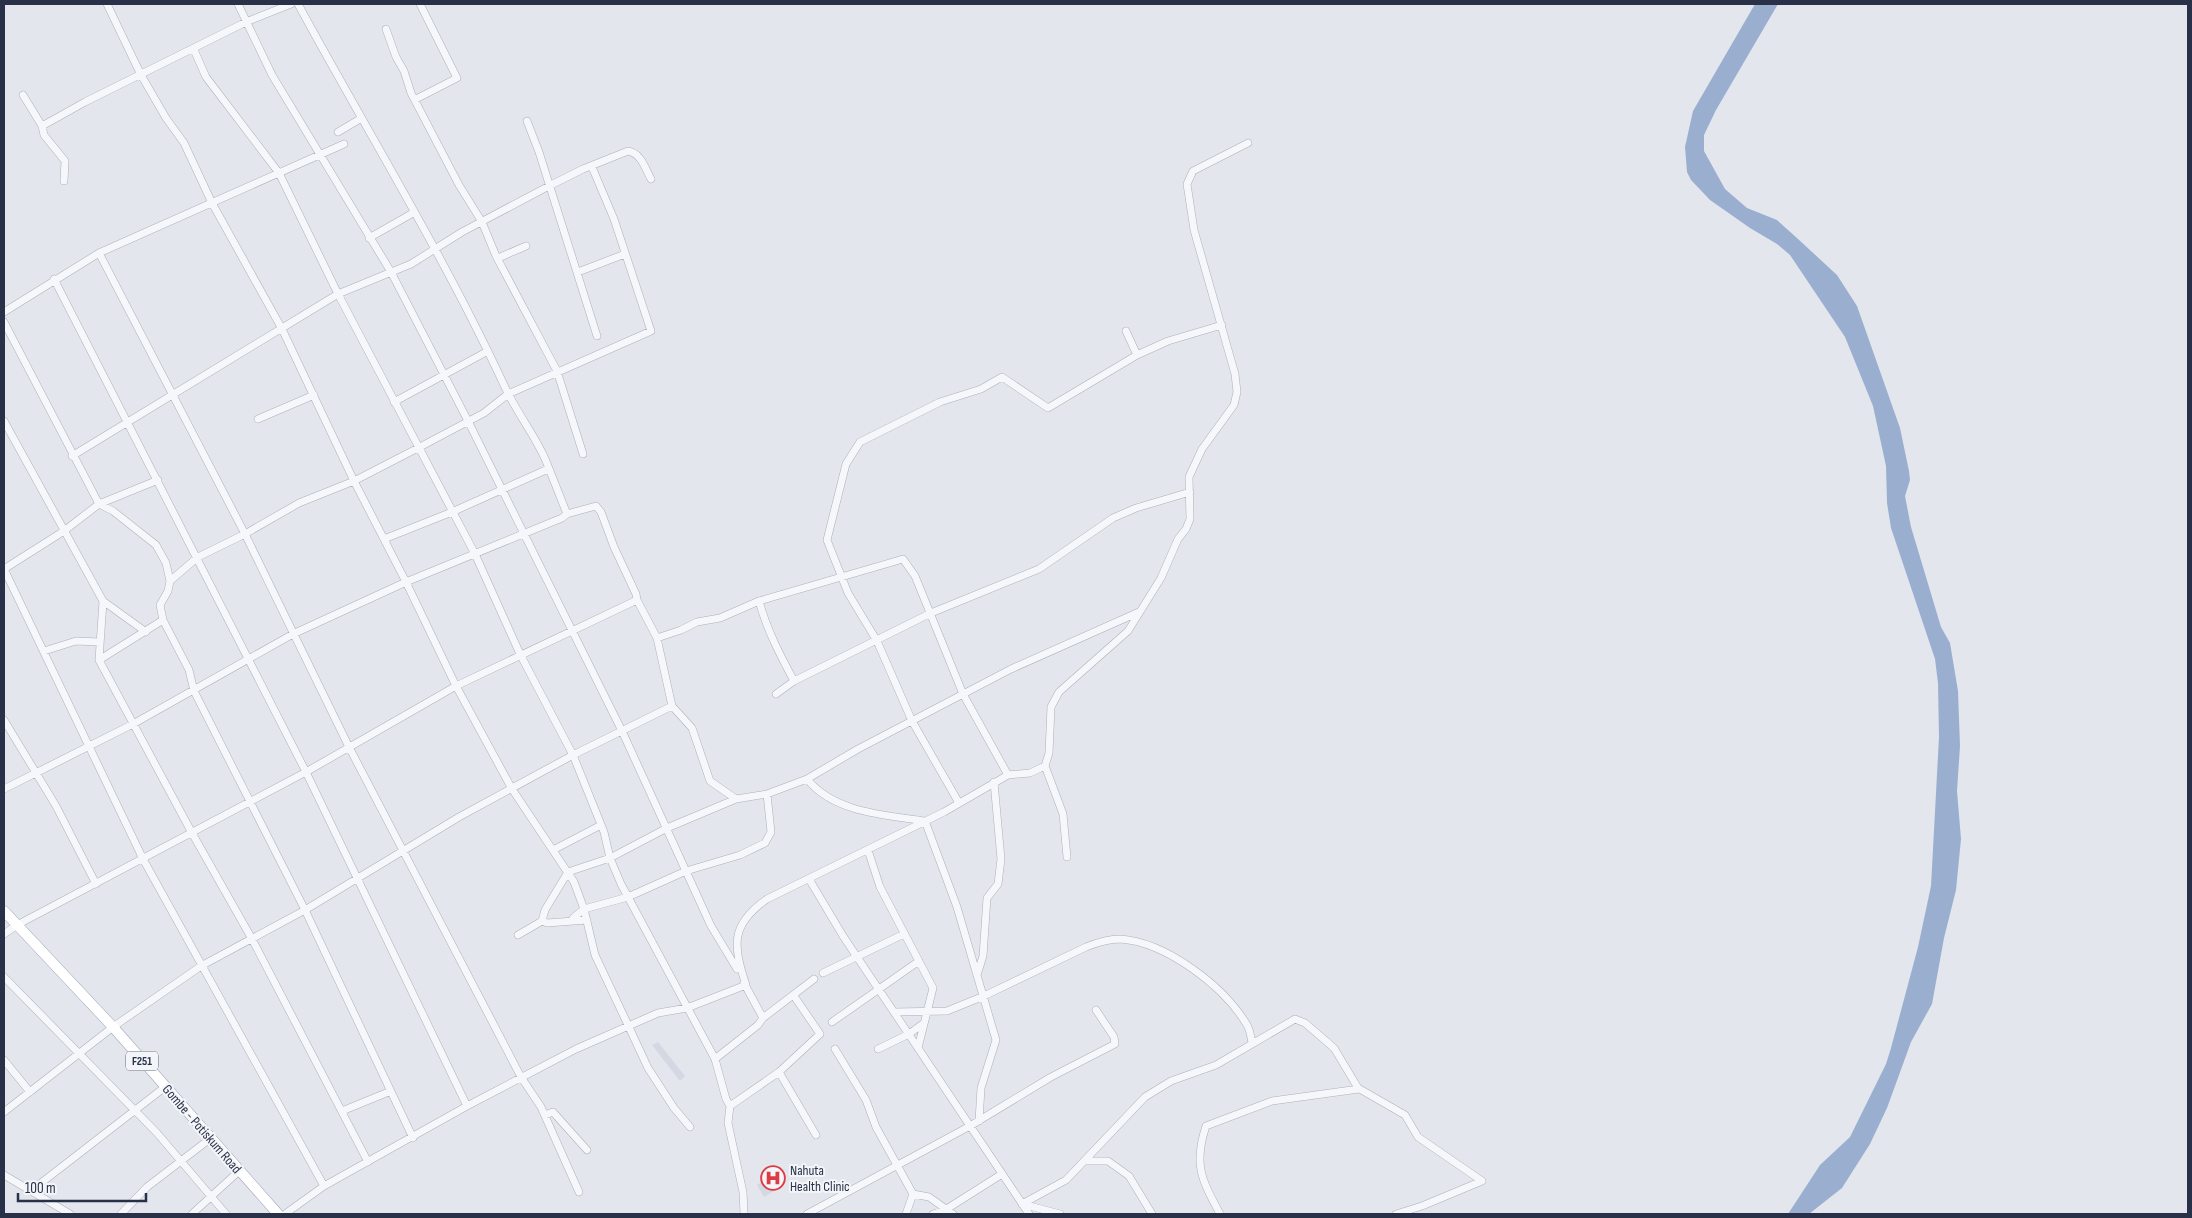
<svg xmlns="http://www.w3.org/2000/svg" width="2192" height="1218" viewBox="0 0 2192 1218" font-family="'Sofia Sans Condensed',sans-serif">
  <rect width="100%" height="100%" fill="#e3e6ec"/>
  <!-- built -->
  <path fill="#d4d8e2" d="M658 1042 685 1076 680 1081 652 1045Z
    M776 1172 784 1185 764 1197 757 1185Z"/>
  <!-- water -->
  <path fill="#9aafd0" d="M1755 4H1778L1716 110 1704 135V151L1725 189 1747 208 1777 220 1798 239 1837 275 1857 306 1900 428 1909 471 1910 480 1905 496 1911 527 1941 627 1950 643 1958 691 1960 746 1957 791 1961 839 1956 890 1944 938 1932 1004 1911 1042 1887 1108 1870 1144 1842 1188 1809 1214H1788L1820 1165 1850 1137 1886 1064 1891 1048 1918 947 1931 886 1939 737 1938 683 1935 659 1891 528 1887 503 1886 466 1873 406 1845 337 1790 255 1777 244 1750 228 1710 200 1691 180 1687 172 1685 147 1693 111Z"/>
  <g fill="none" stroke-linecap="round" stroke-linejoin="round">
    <!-- street casing -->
    <g stroke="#abb0ba" stroke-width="8">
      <path id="street" d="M107 4 141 75 166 118 184 143 212 203 282 329 354 481 406 582 456 686 512 789 574 882 584 909 595 955 628 1025 648 1068 674 1108 690 1127
        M238 4 272 75 391 272 468 421 622 731 711 926 737 969
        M298 4C367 131 443 254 504 385 516 412 535 435 546 461 553 479 560 496 567 514
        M386 29 396 57 404 71 411 93 459 185 482 222 496 256 557 371 583 454
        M194 50 206 77 279 173 338 294 475 554 520 654 573 755 604 832 610 858 621 884 715 1059 726 1099 730 1106 728 1123 743 1192 744 1214
        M23 95 42 126 44 135 65 161 64 181
        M416 99 457 78 420 4
        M527 121 539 152 597 336
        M42 126 85 102 246 22 291 4
        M338 132 360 119
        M369 238 413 213
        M99 253 245 534 349 747 521 1077 541 1107 579 1192
        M498 258 526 246
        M578 272 625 254
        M54 279 306 772 467 1106
        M4 312 99 253 344 144
        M4 322 99 504 113 511 156 545 166 563 170 581
        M1126 331 1137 355
        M394 402 488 351
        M258 419 314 395
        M4 421 103 601 146 632
        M72 456 338 294 411 264 462 232 549 186 583 169 628 151C641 153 645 168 651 179
        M384 539 452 512 548 469
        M4 569 143 859 324 1186
        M4 569 64 531 99 504 158 480
        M103 601 99 660 192 833 252 939 368 1162
        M657 638 681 630 697 622 720 618 759 601
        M44 651 76 641 100 642
        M99 660 163 620
        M794 681C780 655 767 630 759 601L903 559 915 576 963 694 1008 775
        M776 694 794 681 931 613 1039 569 1113 518 1136 508 1190 492
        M4 720 56 806 96 884
        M1045 766 1063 814 1067 857
        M807 779C834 813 886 815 925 821L957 907 996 1040 981 1088 979 1121
        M4 789 133 724 293 634 406 582 562 518 567 514 596 506 601 512 614 547 636 594 637 600 657 638 672 706 692 728 710 781 736 799
        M767 794 807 779 858 749 1011 669 1139 612
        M959 803 912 721 877 641 848 593 827 540 846 464 860 442 940 402 981 389 1002 377 1048 408 1137 355 1168 341 1222 325
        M553 850 601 825
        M868 850 880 887 933 988 918 1048
        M809 879 843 936 1029 1214
        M542 921 547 923 587 920
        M4 934 17 925 306 772 456 686 637 600
        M518 935 542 921 545 910 568 872 610 858 667 828 736 799 767 794 771 832 765 843 740 855 686 871 628 897 584 909 573 918
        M823 973 904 934
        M977 975 983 956 987 898 998 884 1001 859 994 782
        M4 977 157 1133 226 1214
        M744 983 763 1018
        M895 1012 947 1011 984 996 1086 947C1096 943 1109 939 1120 939 1166 942 1224 986 1247 1025 1250 1030 1251 1037 1252 1043
        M832 1022 919 961
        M835 1049 866 1100 876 1127 913 1194 929 1197 953 1214
        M878 1049 909 1034 924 1023
        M715 1059 758 1025 763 1018 814 979
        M4 1060 30 1092
        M779 1072 816 1135
        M730 1106 779 1072 820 1034 794 996
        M342 1111 391 1091
        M4 1112 113 1027 201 966 305 910 459 817 573 755 672 706
        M545 1115 553 1112 587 1150
        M413 1138 305 910 194 691 189 670 163 620 160 605 168 591 170 581 198 557 245 534 299 503 354 481 418 448 484 413 508 394 651 331 614 219 592 167
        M1085 1161H1108L1129 1176 1152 1214
        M4 1175 70 1214
        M32 1190 165 1087
        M121 1214 147 1187 211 1138
        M192 1214 239 1171
        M285 1214 324 1186 467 1106 576 1049 658 1013 687 1008 746 985C733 945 730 925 767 899L944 812 1008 775 1030 773 1045 766 1049 753 1051 707 1059 692 1128 631 1161 578 1178 539 1186 529 1190 519 1189 477 1202 449 1234 405 1237 392 1235 374 1194 230 1187 184 1193 171 1248 143
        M807 1214 970 1126 1051 1077 1115 1044 1114 1037 1096 1010
        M906 1214 913 1194
        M933 1214 945 1210 1002 1174
        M1060 1214 1022 1204 1066 1180 1145 1097 1171 1081 1216 1065 1295 1019 1305 1023 1334 1048 1358 1088 1405 1115 1418 1137 1482 1181
        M1220 1214C1202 1180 1193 1165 1206 1126L1272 1101 1359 1089
        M1396 1214 1422 1206 1482 1181"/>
    </g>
    <!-- primary casing -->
    <g stroke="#a0a8ba" stroke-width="11">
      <path id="primary" d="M4 911 113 1027 278 1214"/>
    </g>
    <!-- street -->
    <use href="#street" stroke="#f6f7fa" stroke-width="7"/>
    <!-- primary -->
    <use href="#primary" stroke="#fff" stroke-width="10"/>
  </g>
  <!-- icons -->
  <defs>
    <g id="hospital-ring" transform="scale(1.25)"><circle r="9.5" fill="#f3f5f9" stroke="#de3b45" stroke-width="1.5"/><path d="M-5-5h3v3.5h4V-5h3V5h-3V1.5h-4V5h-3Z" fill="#de3b45"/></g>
  </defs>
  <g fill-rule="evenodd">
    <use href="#hospital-ring" x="773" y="1178"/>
  </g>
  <g text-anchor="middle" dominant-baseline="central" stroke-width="4" stroke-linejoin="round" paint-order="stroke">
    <!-- shield labels -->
    <rect fill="#f3f5f9" stroke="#656c7c" stroke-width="1" x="126" y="1051.5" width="32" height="19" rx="4"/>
    <g font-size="12" font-weight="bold" fill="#283147">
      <text x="142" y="1061">F251</text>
    </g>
    <!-- street labels -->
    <g font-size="14" fill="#283147" stroke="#f3f5f9">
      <text transform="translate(202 1129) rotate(49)">Gombe - Potiskum Road</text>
    </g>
    <!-- poi labels -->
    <g font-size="14" fill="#283147" stroke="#f3f5f9" text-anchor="start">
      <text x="790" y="1170">Nahuta<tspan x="790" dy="16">Health Clinic</tspan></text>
    </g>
  </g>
  <!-- border -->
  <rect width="2192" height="1218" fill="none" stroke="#283147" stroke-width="10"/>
  <!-- scale -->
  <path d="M18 1193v8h128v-8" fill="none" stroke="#283147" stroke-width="2.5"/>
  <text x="25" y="1193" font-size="15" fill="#283147" stroke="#f3f5f9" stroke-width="4" paint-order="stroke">100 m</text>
</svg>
